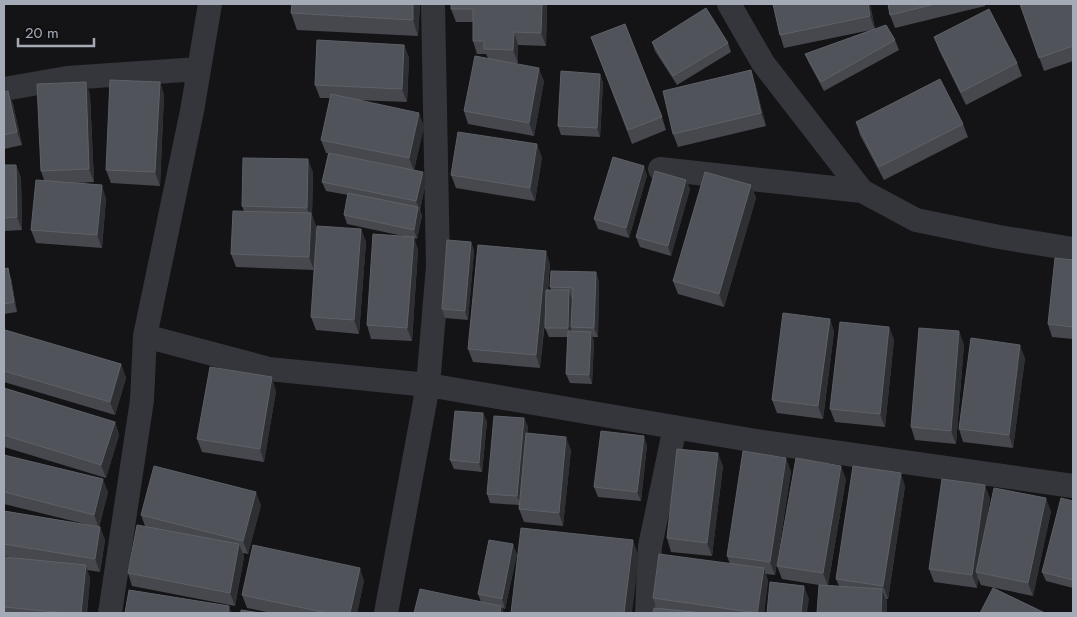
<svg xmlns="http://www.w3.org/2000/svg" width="1077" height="617" viewBox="0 0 1077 617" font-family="Jost,sans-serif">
  <rect width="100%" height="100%" fill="#141416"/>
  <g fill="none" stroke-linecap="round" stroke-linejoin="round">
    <!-- minor -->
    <path stroke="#34363b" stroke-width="24" d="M729 4 763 63 862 191 916 220 999 237 1073 249
      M4 89 67 78 199 69
      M660 169 862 191
      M145 336 269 369 428 385 756 441 1073 486
      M110 613 142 400 145 336 192 111 210 4
      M386 613 428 385 438 266 433 4
      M647 613 650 546 675 427"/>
  </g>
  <!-- wall -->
  <path fill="#46484e" d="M292 4H420L418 36 297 30 291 13Z
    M547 4 546 46 518 45V63H510L544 81 534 136 468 124 464 111 488 58 486 54H477L473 41V22H456L451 9Z
    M773 4H870L875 29 895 40 899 50 824 91 809 63 805 54 871 30 784 48 780 35Z
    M888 4H985V6L895 28 890 15Z
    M1020 4H1073V61L1044 71Z
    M591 37 662 117 666 130 632 144Z
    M934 37 1017 63 1022 76 966 105 939 50Z
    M652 42 728 43 731 52 677 85 655 51Z
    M404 45 409 58 407 102 356 100 424 126 414 170 426 181 420 210 422 216 417 239 414 238 418 250 412 341 371 339 367 325 403 236 347 224 344 215 348 195 326 191 322 182 328 153H326L321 140 330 98H320L315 85Z
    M600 74 603 83 600 137 561 135 558 126Z
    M86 82 90 95 94 182 76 183 106 198 102 248 36 243 31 230 44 180 41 171Z
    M160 82 164 95 160 186 111 183 106 170Z
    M755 83 766 126 678 147 673 134Z
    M8 91 13 104 22 145 4 149V92Z
    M856 122 963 124 968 137 884 180 860 135Z
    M542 157 535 201 456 188 451 175Z
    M4 165H16L21 178 22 230 4 231Z
    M313 172 312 215 316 226 314 270 236 267 231 254 244 211 242 206Z
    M647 175 629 238 598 229 594 219Z
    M686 180 690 189 671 256 640 247 636 237Z
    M751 185 756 198 724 307 678 294 673 281Z
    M361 229 366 242 359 334 316 330 311 317Z
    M471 242 474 251 468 320 445 318 442 309Z
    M1073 260V339L1052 337 1048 324Z
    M550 264 548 290H551L550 287 596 272 599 282 598 337H592L594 341 592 384 570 383 566 374 568 337H549L545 328 546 313 540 368 473 362 468 349Z
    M4 269 11 278 17 312 4 314Z
    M830 319 834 332 823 419 777 413 772 400Z
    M889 327 894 340 885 427 835 422 830 409Z
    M4 334 121 364 126 378 115 415 4 382Z
    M964 344 956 444 915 440 911 427Z
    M1025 358 1013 448 963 442 959 429Z
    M4 388 115 422 119 435 106 478 4 447Z
    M276 391 264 462 202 452 197 439Z
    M483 413 487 422 482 472 454 469 450 460Z
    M524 418 528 427 527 433 571 450 563 526 524 522 519 509V505L490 503 487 494Z
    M647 445 641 501 598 497 594 487Z
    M4 455 108 492 99 527H100L105 540 100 572 87 570 90 578 87 613H4V557L16 558 4 556V511L89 525 4 504Z
    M723 466 712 556 671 552 667 538Z
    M791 471 775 575 766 574 768 581 764 613H653L656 608 653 598 730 564 727 556Z
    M846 479 828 585 839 586 836 579 905 486 888 599H886L887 602 819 585 782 579 777 566Z
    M990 498 986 525 1051 511 1033 596 981 585 978 579 977 588 934 582 929 569Z
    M1073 501V588L1046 581 1042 572Z
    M261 505 248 554 243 553 244 557 235 606 132 586 128 573 145 526 141 515Z
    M517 554 505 609 502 608 504 613 481 602 478 594Z
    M364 581 357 613H272L247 608 242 595Z"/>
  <!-- shaded-wall -->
  <path fill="#2e2f33" d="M413 4H420L418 36 413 20Z
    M542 4H547L546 46 541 33Z
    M868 4H870L875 30 870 16Z
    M514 32 518 45V63L513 50Z
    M404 45 409 58 407 102 402 89Z
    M539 68 544 81 534 136 529 123Z
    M751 70 755 83 766 126 761 113Z
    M600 74 603 83 600 137 597 128Z
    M86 82 90 95 94 182 89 169Z
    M160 82 164 95 160 186 155 172Z
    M8 91 13 104 22 145 17 132Z
    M419 113 424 126 414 171 409 158Z
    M537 144 542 157 535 201 530 188Z
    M308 159 313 172 312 215 316 226 314 270 309 257 311 219 307 208Z
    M16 165 21 178 22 230 17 217Z
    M644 166 647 175 629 238 626 228Z
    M423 172 426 181 420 210 416 201Z
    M686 180 690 189 671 256 668 246Z
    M102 185 106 198 102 248 97 235Z
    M751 185 756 198 724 307 719 294Z
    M418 207 422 216 417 239 414 230Z
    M361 229 366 242 359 334 354 320Z
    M414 237 418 250 412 341 407 328Z
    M471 242 474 251 468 320 465 311Z
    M546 251 550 264 540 368 536 355Z
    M8 268 11 278 17 312 14 302Z
    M596 272 599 282 598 337 594 328Z
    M569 290 572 300 571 337 568 328Z
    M830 319 834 332 823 419 818 406Z
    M889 327 894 340 885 427 880 414Z
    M959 331 964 344 956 444 951 431Z
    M591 332 594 341 592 384 589 375Z
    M1020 345 1025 358 1013 448 1009 435Z
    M121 364 126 378 115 415 110 402Z
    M272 377 276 391 264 462 260 449Z
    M483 413 487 422 482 472 479 463Z
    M524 418 528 427 521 505 517 496Z
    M115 422 119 435 106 478 101 465Z
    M644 436 647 445 641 501 637 492Z
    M566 437 571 450 563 526 559 513Z
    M718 453 723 466 712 556 707 543Z
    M786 458 791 471 775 575 770 562Z
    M841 466 846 479 828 586 823 573Z
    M901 473 905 486 888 599 883 586Z
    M103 479 108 492 99 528 94 515Z
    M985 485 990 498 979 573 976 572 978 579 977 588 972 575Z
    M256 492 261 505 248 554 243 541Z
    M1046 498 1051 511 1033 596 1028 583Z
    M100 527 105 540 100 572 95 559Z
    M633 540 639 557 632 613H624Z
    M239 544 244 557 235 606 230 593Z
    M513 544 517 554 505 609 502 599Z
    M86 565 90 578 87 613H81Z
    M360 568 364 581 357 613H350Z
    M764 568 768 581 764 613H758Z
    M804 586 809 599 807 613H801Z
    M882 589 887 602V613H881Z
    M229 606 232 613H228Z
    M501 606 504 613H500Z"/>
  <!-- building -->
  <path fill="#505359" stroke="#5d6168" d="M292 4H413V20L291 13Z
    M451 4H542L541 33 514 32 513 50 484 49V41H473V9H451Z
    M773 4H868L870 16 780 35Z
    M888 4H935L890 15Z
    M1020 4H1073V46L1039 58Z
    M706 8 728 43 673 76 652 42Z
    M989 9 1017 63 961 92 934 37Z
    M625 24 662 117 628 130 591 37Z
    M886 25 895 40 821 82 805 54Z
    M317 40 404 45 402 89 315 85Z
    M475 56 539 68 529 123 464 111Z
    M751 70 761 113 673 134 663 91Z
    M561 71 600 74 597 128 558 126Z
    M940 79 963 124 879 167 856 122Z
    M110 80 160 82 155 172 106 170Z
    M86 82 89 169 41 171 37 84Z
    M8 91 17 132 4 135V92Z
    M331 94 419 113 409 158 321 140Z
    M458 132 537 144 530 188 451 175Z
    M329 153 423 172 416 201 322 182Z
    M613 157 644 166 626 228 594 219Z
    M243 158 308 159 307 208 242 206Z
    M4 165H16L17 217 4 218Z
    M655 171 686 180 668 246 636 237Z
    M705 172 751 185 719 294 673 281Z
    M36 180 102 185 97 235 31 230Z
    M348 193 418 207 414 230 344 215Z
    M233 211 311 213 309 257 231 254Z
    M317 226 361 229 354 320 311 317Z
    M373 234 414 237 407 328 367 325Z
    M447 240 471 242 465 311 442 309Z
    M478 245 546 251 536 355 468 349Z
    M1055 258 1073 260V327L1048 324Z
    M8 268 14 302 4 304V269Z
    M551 271 596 272 594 328 571 327 573 288 550 287Z
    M546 290H569L568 328H545Z
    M783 313 830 319 818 406 772 400Z
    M840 322 889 327 880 414 830 409Z
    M919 328 959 331 951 431 911 427Z
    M5 330 121 364 110 402 4 371V334Z
    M568 331 591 332 589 375 566 374Z
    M971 338 1020 345 1009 435 959 429Z
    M210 367 272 377 260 449 197 439Z
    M4 388 115 422 101 465 4 435Z
    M455 411 483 413 479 463 450 460Z
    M494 416 524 418 517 496 487 494Z
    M601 431 644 436 637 492 594 487Z
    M526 433 566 437 559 513 519 509Z
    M677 449 718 453 707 543 667 538Z
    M743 451 786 458 770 562 727 556Z
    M4 455 103 479 94 515 4 492Z
    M796 458 841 466 823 573 777 566Z
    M154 466 256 492 243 541 141 515Z
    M853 466 901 473 883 586 836 579Z
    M942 479 985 485 972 575 929 569Z
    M994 488 1046 498 1028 583 976 572Z
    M1061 498 1073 501V580L1042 572Z
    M4 511 100 527 95 559 4 544Z
    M137 525 239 544 230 593 128 573Z
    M521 528 633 540 624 613H511Z
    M489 540 513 544 502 599 478 594Z
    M253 545 360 568 350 613H327L242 595Z
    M659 554 764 568 757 613 653 598Z
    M4 557 86 565 81 613H66L4 607Z
    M770 582 804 586 801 613H767Z
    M819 585 882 589 881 613H817Z
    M993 588 1045 613H980Z
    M420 589 501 606 500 613H414Z
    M129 590 229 606 228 613H125Z
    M654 608 703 613H653Z
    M241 610 261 613H241Z"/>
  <!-- border -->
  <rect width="1077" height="617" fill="none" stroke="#a4abb7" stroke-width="10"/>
  <!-- scale -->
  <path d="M18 38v8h76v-8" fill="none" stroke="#a4abb7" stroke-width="2.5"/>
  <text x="25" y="38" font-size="15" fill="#a4abb7" stroke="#0f0f11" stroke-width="4" paint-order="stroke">20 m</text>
</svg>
